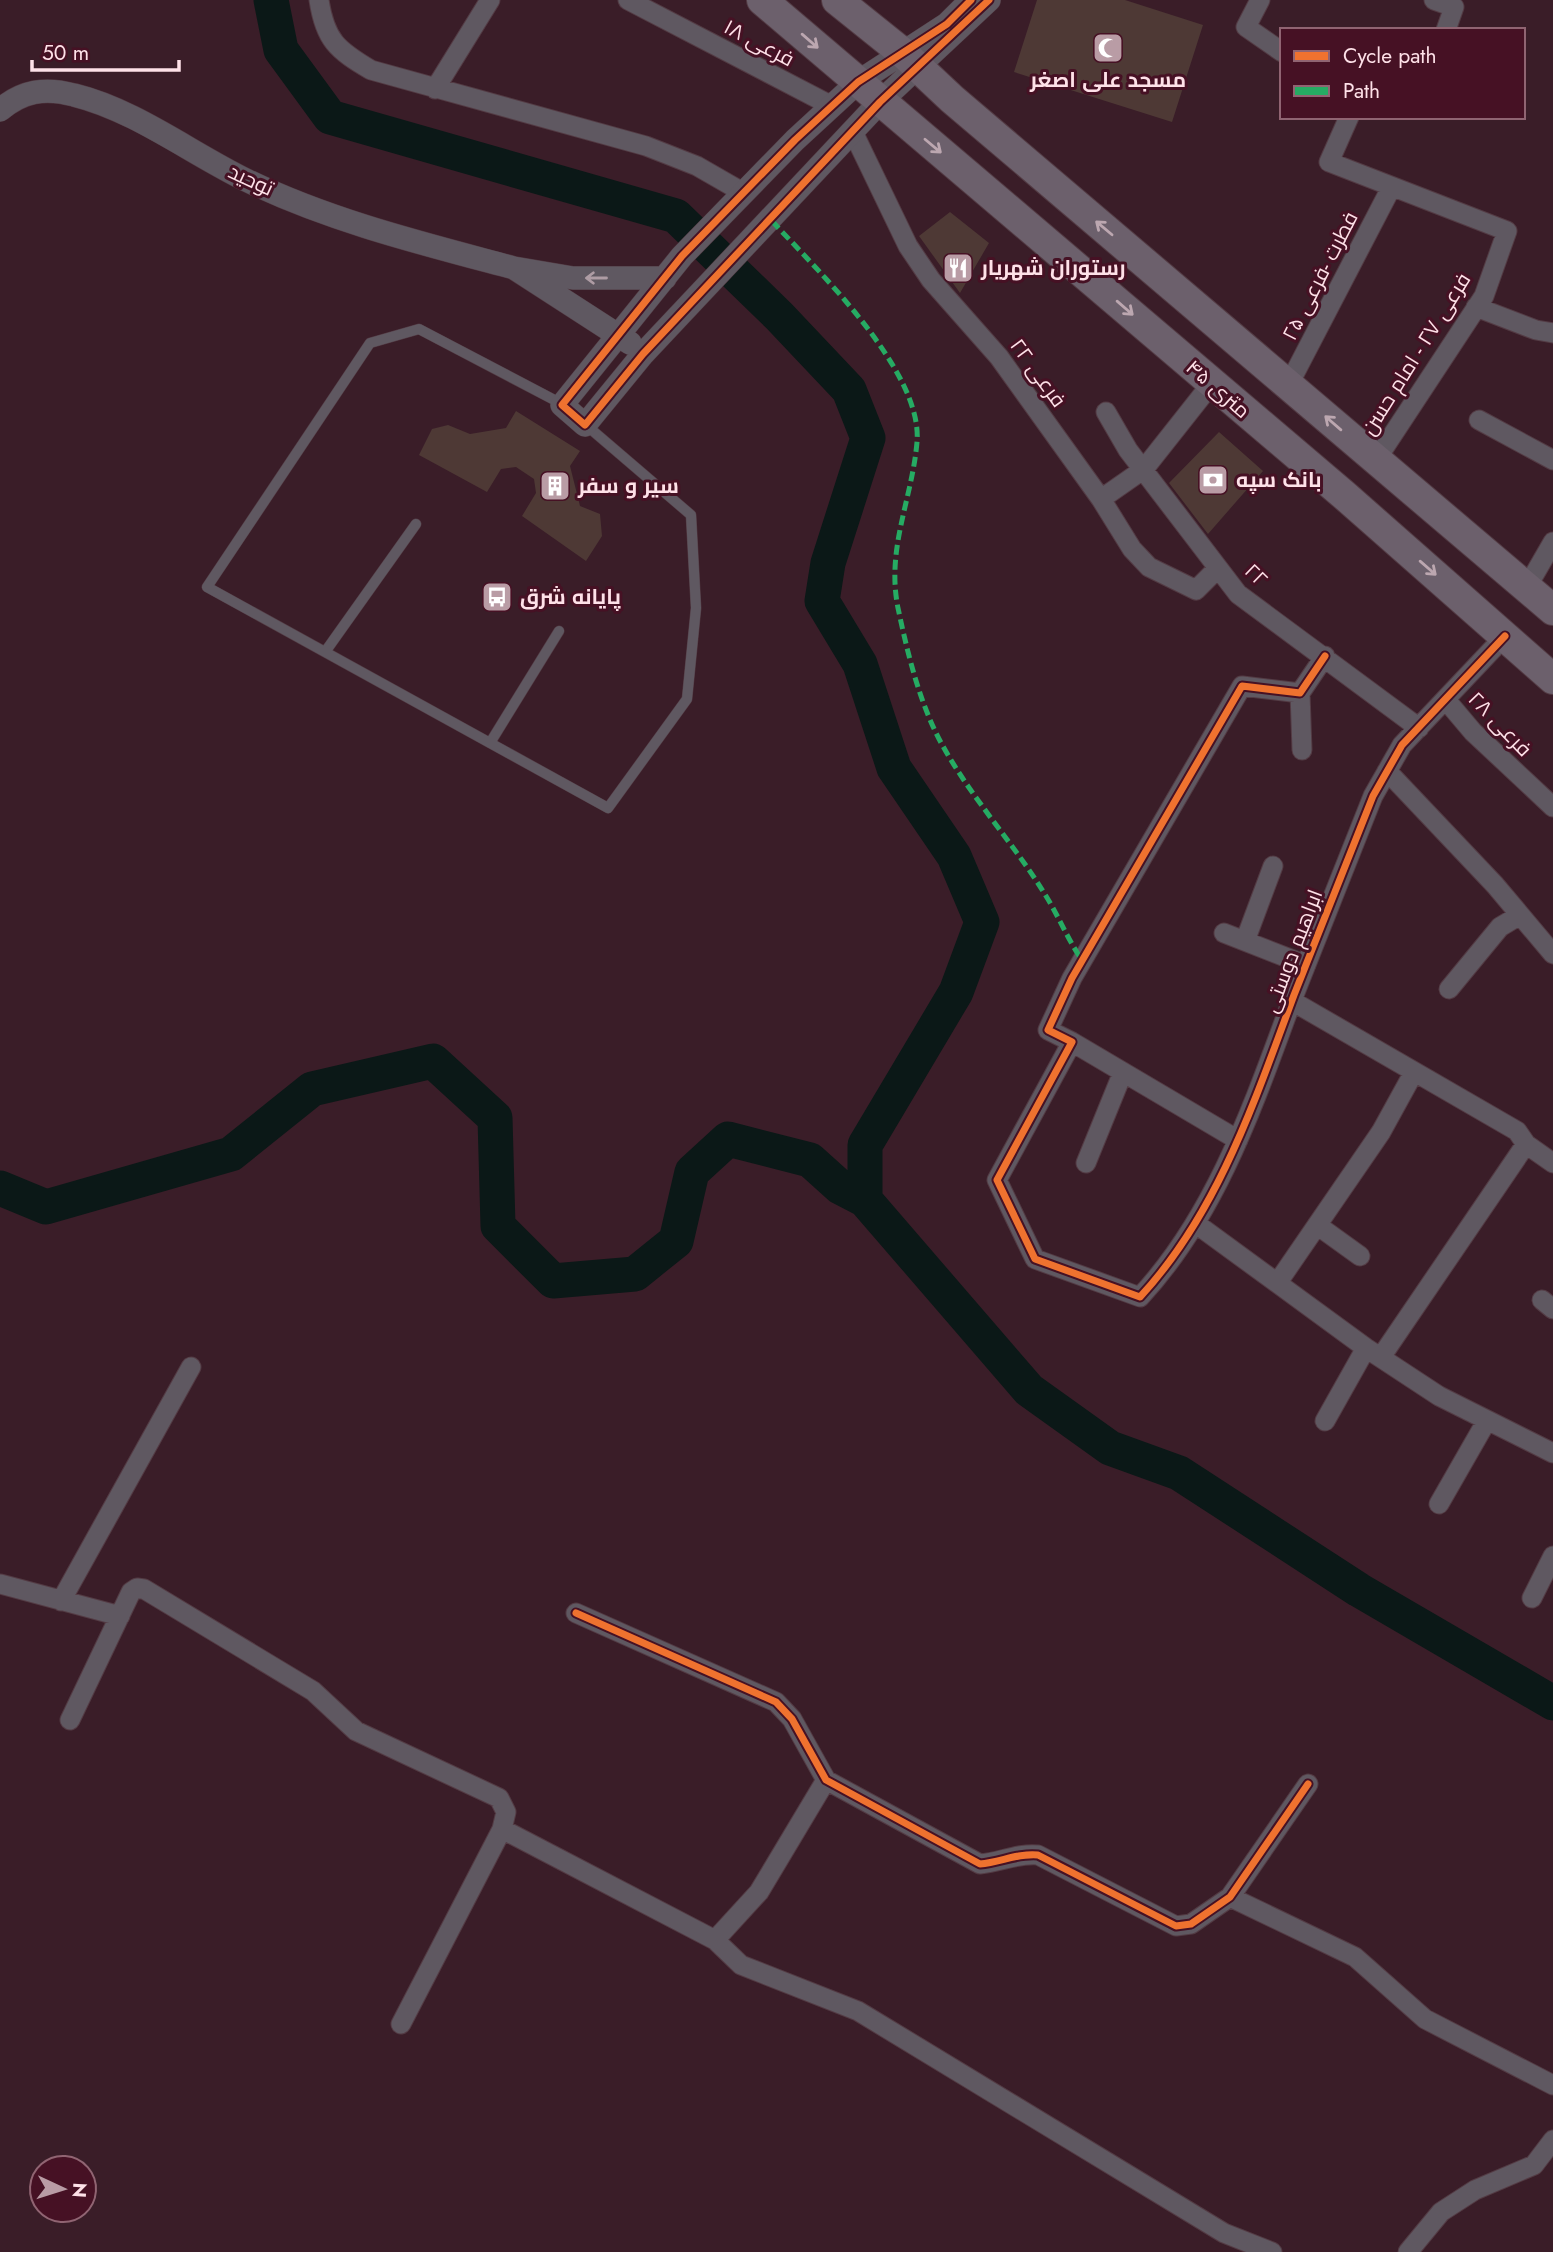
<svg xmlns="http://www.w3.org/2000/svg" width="1553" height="2252" viewBox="0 0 1553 2252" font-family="Jost,Cairo,sans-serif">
  <rect width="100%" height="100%" fill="#3a1d28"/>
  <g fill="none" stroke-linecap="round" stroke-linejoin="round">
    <!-- river -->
    <path stroke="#0b1817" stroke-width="35" d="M271 0 281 50 330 117 676 216 779 316 849 390 868 438 828 563 822 601 860 664 894 768 954 856 982 922 956 992 865 1145V1200L1029 1390 1110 1448 1179 1473 1359 1590 1553 1703
      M0 1188 46 1207 231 1154 312 1089 433 1061 495 1118 498 1226 553 1281 635 1274 676 1241 692 1172 728 1139 810 1160 840 1187 865 1200"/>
  </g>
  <!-- building -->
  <path fill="#4e3935" d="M1037 0H1125L1203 25 1172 122 1014 72Z
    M950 212 989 243 960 293 919 236Z
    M516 411 580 451 570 466 580 506 600 514 602 536 586 561 522 516 536 493 534 479 516 467 501 469 487 492 419 455 432 429 448 425 470 434 506 428Z
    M1219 432 1263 471 1208 534 1169 483Z"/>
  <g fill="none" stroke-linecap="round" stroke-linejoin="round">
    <!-- service casing -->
    <g stroke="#533b44" stroke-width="11">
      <path id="service" d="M562 404 419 329 370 343 207 587 608 808 687 699 696 608 691 515 586 425
        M325 652 416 524
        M490 743 559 631"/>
    </g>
    <!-- minor casing -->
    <g stroke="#533b44" stroke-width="21">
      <path id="minor" d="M319 0C325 40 337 50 371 70L646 146 697 166 744 193
        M628 0 832 106
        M1260 0 1246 27 1282 52
        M1434 0 1454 7 1446 30
        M435 89 490 0
        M1349 117 1329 162 1507 231 1484 296 1376 460
        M853 132 908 246 931 280 999 357 1101 499 1132 549 1149 567 1196 590 1218 568
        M1476 307 1536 330 1553 333
        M1289 384 1391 188
        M1106 412 1128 450 1238 594 1419 728
        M1479 420 1553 460
        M1101 499 1144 469 1212 383
        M1527 587 1553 542
        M1325 656 1300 693 1242 686 1072 978 1048 1030 1072 1042 997 1180 1035 1259 1140 1297C1218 1213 1255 1100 1294 995 1320 928 1347 862 1373 796L1402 745 1505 636
        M1300 693 1302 750
        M1446 700 1473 732 1553 807
        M1387 771 1495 885 1553 954
        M1224 933 1306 965
        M1245 941 1273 866
        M1449 989 1500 927 1520 915
        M1292 1001 1517 1131 1526 1144
        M1072 1042 1238 1140
        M1086 1163 1123 1072
        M1195 1223 1366 1348 1439 1396 1553 1453
        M1317 1225 1360 1256
        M1278 1282 1381 1132 1414 1072
        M1542 1300 1553 1309
        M1381 1357 1526 1144 1553 1163
        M1325 1421 1366 1348
        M1439 1504 1486 1422
        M0 1584 120 1616
        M1532 1598 1553 1556
        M61 1601 191 1367
        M576 1613 776 1702 792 1719 826 1780 980 1864C1001 1862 1018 1853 1038 1855L1176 1926 1191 1924 1230 1897 1308 1784
        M70 1720 131 1592 137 1588 144 1589 313 1691 356 1731 499 1798 506 1812 502 1829 401 2024
        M502 1829 715 1940 741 1965 858 2011 1224 2233 1272 2252
        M1230 1897 1355 1957 1425 2019 1553 2085
        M715 1940 759 1892 826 1780
        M1408 2252 1441 2212 1475 2190 1534 2165 1553 2140"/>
    </g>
    <!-- tertiary casing -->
    <g stroke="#533b44" stroke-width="24">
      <path id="tertiary" d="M971 0 947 24 858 82 795 140 682 256 562 405 585 425 643 354 880 102 989 0
        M0 110C22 91 45 87 74 95 135 110 189 152 246 180 330 221 424 244 514 268
        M630 343 514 268 573 278H665"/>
    </g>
    <!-- primary casing -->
    <g stroke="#533b44" stroke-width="32">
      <path id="primary" d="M762 0 1344 495 1553 679
        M837 0 903 53 952 99 1553 610"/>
    </g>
    <!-- service -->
    <use href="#service" stroke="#5f5861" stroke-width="10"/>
    <!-- minor -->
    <use href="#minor" stroke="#5f5861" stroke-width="19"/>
    <!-- tertiary -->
    <use href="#tertiary" stroke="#5f5861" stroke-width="23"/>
    <!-- primary -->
    <use href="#primary" stroke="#6c606c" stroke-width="30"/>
    <!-- quiet -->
    <path stroke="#26ab63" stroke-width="5" stroke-dasharray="10 5" stroke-linecap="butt" d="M772 221C817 270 923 371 917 442 912 500 886 548 898 608 908 655 920 706 944 748 973 800 1015 845 1046 896 1059 917 1068 940 1082 960"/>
    <!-- cycleway casing -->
    <g stroke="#461124" stroke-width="11">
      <path id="cycleway" d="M971 0 947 24 858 82 795 140 682 256 562 405 585 425 643 354 880 102 989 0
        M1325 656 1300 693 1242 686 1072 978 1048 1030 1072 1042 997 1180 1035 1259 1140 1297C1218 1213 1255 1100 1294 995 1320 928 1347 862 1373 796L1402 745 1505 636
        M576 1613 776 1702 792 1719 826 1780 980 1864C1001 1862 1018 1853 1038 1855L1176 1926 1191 1924 1230 1897 1308 1784"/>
    </g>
    <!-- cycleway -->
    <use href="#cycleway" stroke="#ef722f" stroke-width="7"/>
  </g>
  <!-- one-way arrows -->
  <defs><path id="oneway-shaft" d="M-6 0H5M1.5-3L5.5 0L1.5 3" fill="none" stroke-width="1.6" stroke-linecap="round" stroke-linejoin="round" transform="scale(1.75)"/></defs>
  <g stroke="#bca7b0">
    <use href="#oneway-shaft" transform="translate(810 41) rotate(41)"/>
    <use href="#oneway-shaft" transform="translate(933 146) rotate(40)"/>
    <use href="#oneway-shaft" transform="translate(1104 228) rotate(-140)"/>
    <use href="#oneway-shaft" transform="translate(1125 308) rotate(41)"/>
    <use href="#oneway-shaft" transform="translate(1333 423) rotate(-139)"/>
    <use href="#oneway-shaft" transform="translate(1428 568) rotate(41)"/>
  </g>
  <use stroke="#ae9ca4" href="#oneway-shaft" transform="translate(596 278) rotate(180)"/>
  <!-- icons -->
  <defs>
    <g id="mosque-square" transform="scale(1.575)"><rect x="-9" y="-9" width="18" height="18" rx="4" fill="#b99ca5" stroke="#461124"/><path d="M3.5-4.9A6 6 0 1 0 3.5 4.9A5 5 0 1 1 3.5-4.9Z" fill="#fff"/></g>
    <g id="restaurant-square" transform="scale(1.575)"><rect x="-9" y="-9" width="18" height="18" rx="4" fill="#b99ca5" stroke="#461124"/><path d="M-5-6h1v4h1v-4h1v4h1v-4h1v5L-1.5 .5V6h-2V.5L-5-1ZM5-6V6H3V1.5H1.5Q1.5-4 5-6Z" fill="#fff"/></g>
    <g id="bank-square" transform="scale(1.575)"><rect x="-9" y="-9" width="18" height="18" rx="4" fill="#b99ca5" stroke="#461124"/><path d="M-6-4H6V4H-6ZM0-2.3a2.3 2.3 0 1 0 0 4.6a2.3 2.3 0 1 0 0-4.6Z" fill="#fff"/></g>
    <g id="building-square" transform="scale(1.575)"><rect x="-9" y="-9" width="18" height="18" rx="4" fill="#b99ca5" stroke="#461124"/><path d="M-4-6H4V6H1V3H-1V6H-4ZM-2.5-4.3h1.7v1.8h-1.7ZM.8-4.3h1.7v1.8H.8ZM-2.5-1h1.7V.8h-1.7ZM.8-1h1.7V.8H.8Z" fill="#fff"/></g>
    <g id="bus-square" transform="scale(1.575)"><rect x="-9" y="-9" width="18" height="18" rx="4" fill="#b99ca5" stroke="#461124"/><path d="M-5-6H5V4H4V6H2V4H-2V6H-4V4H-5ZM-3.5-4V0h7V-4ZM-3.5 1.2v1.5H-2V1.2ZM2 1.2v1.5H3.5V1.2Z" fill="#fff"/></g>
  </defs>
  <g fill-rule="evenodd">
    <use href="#mosque-square" x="1108" y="48"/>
    <use href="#restaurant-square" x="958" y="268"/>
    <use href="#bank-square" x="1213" y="480"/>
    <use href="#building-square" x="555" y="486"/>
    <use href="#bus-square" x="497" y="597"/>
  </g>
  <g text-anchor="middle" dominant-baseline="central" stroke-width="6" stroke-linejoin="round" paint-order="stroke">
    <!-- street labels -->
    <g font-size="21" fill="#fee1e8" stroke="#461124">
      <text transform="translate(759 43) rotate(28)">فرعی ۱۸</text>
      <text transform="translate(251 180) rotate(25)">توحید</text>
      <text transform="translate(1320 276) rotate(-63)">فطرت -فرعی ۲۵</text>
      <text transform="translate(1416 354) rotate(-58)">فرعی ۲۷ - امام حسن</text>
      <text transform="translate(1038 373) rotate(54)">فرعی ۲۲</text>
      <text transform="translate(1218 389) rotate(41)">۴۵ متری</text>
      <text transform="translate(1256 575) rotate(44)">۲۲</text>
      <text transform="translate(1500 724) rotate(46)">فرعی ۲۸</text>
      <text transform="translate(1293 951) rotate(-69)">ابراهیم دوستی</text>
    </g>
    <!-- poi labels -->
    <g font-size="21" font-weight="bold" fill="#fee1e8" stroke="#461124" text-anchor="start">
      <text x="1108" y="80" text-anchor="middle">مسجد علی اصغر</text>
      <text x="981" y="268">رستوران شهریار</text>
      <text x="1236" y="480">بانک سپه</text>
      <text x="578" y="486">سیر و سفر</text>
      <text x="520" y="597">پایانه شرق</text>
    </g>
  </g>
  <!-- legend -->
  <rect x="1280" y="28" width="245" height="91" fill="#461124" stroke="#906472" stroke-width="2"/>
  <rect x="1294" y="51" width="35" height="10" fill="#ef722f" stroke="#906472" stroke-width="2"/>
  <text x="1343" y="63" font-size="21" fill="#fee1e8">Cycle path</text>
  <rect x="1294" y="86" width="35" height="10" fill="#26ab63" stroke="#906472" stroke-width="2"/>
  <text x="1343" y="98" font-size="21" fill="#fee1e8">Path</text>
  <!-- north arrow -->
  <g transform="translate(63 2189) rotate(94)"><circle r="33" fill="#461124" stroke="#906472" stroke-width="2"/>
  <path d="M0-5L12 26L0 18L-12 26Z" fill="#b99ca5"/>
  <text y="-10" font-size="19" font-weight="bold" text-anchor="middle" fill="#fee1e8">N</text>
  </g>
  <!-- scale -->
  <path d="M32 60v10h147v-10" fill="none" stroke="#fee1e8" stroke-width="3.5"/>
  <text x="42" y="60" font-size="21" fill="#fee1e8" stroke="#461124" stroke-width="5" paint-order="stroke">50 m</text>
</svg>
